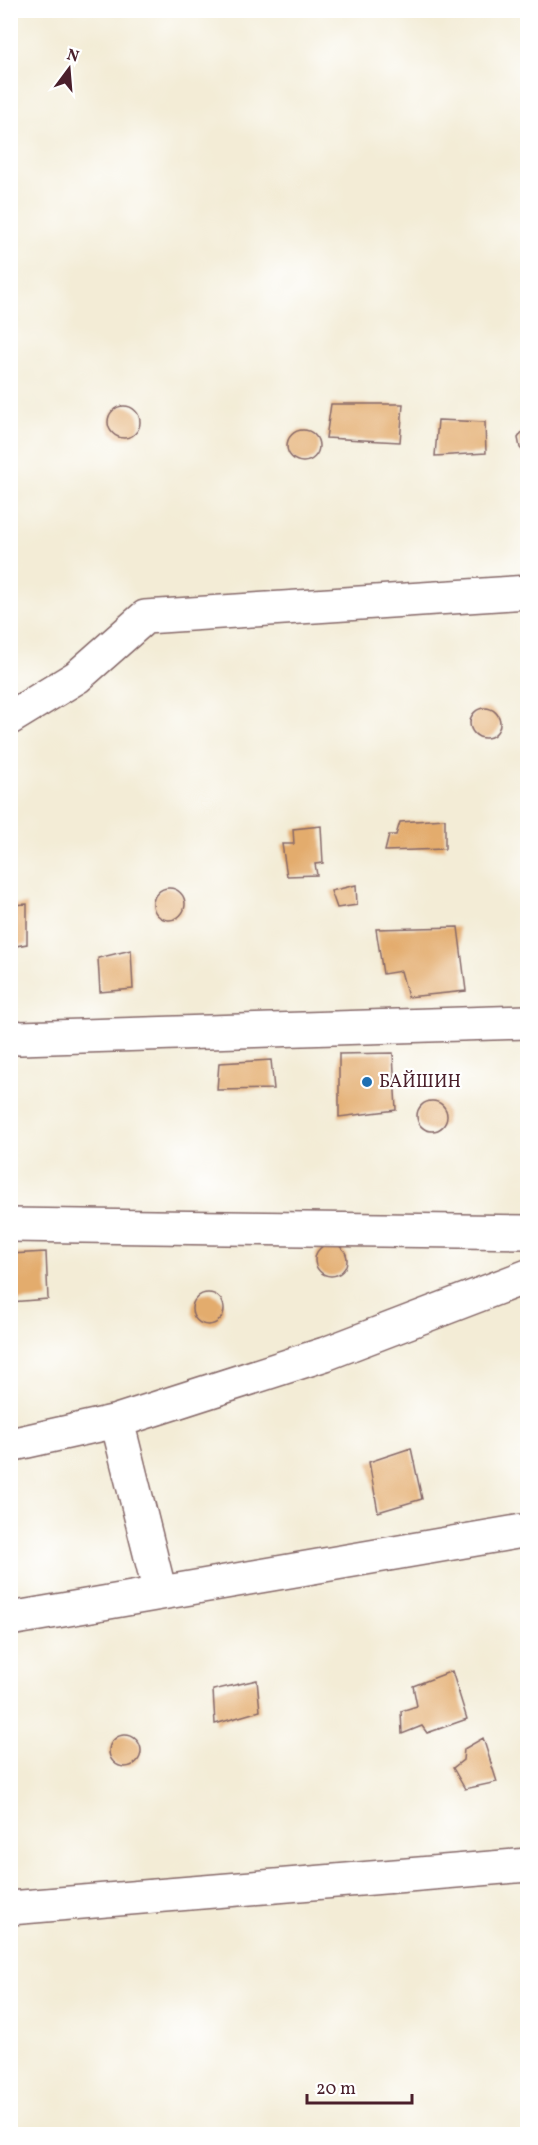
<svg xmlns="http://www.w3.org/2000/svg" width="538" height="2145" viewBox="0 0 538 2145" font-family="Vollkorn,serif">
  <rect width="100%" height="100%" fill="#fff"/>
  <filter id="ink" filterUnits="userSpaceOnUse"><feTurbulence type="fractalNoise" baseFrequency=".0167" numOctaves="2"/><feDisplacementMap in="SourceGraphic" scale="12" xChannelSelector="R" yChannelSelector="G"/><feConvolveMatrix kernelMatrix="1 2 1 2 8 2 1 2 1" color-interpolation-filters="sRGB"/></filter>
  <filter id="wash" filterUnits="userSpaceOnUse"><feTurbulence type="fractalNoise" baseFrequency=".008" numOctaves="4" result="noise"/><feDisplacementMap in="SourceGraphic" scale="24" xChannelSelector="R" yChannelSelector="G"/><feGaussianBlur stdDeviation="1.35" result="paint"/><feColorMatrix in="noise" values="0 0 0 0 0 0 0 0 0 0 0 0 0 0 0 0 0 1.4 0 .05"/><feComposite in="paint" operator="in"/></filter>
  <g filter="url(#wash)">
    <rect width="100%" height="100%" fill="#f3ecd6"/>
    <g id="blocks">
      <!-- building -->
      <path fill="#e3ac6d" d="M331 404H403L400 442 326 438Z
        M108 422a16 16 0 1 1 32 0a16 16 0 1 1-32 0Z
        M438 420 485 422 486 453 435 456Z
        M528 427V456L520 448 518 438 524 429Z
        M287 446a16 16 0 1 1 32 0a16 16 0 1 1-32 0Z
        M470 723a15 15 0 1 1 30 0a15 15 0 1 1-30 0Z
        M445 819V849L385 851 389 835H396L400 822Z
        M321 826 323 863 315 864 317 875 287 876 282 844H294L293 829Z
        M356 885 357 905 337 908 331 891Z
        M153 904a16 16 0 1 1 32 0a16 16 0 1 1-32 0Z
        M27 904V944L10 947V905Z
        M458 927 466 991 408 997 401 971 383 974 376 929Z
        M131 950 133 989 100 992 98 958Z
        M393 1053 396 1110 339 1117V1054Z
        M271 1060 274 1089 217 1090 219 1063Z
        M417 1116a15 15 0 1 1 30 0a15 15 0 1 1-30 0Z
        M315 1260a16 16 0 1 1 32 0a16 16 0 1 1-32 0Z
        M46 1252 48 1299 10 1302V1254Z
        M192 1309a16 16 0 1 1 32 0a16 16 0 1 1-32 0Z
        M411 1448 422 1499 378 1512 369 1462Z
        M452 1671 467 1719 427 1733 422 1726 402 1734 401 1711 417 1706 413 1686Z
        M257 1680 260 1711 215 1724 213 1690Z
        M109 1751a16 16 0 1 1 32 0a16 16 0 1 1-32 0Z
        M483 1738 497 1782 465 1789 453 1768 463 1760 464 1749Z"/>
    </g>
  </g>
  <g filter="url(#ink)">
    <use href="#blocks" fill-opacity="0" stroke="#856767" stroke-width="1.5"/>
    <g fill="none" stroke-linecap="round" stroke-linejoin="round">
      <!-- minor casing -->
      <g stroke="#856767" stroke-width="36">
        <path id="minor" d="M10 718 77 677 145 617 528 592
          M10 1036 20 1038 528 1022
          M10 1225 528 1232
          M117 1421 160 1593
          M10 1445 117 1421 325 1354 528 1276
          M10 1619 528 1530
          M10 1908 528 1865"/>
      </g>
      <!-- minor -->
      <use href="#minor" stroke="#fff" stroke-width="33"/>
    </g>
  </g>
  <!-- markers -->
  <circle fill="#1f6fb2" stroke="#fff" stroke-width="2" cx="367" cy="1082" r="6"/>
  <g text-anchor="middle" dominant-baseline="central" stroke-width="4.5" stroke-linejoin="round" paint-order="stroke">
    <!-- poi labels -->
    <g font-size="18" fill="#4a1f2b" stroke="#fff" text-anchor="start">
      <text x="379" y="1082">БАЙШИН</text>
    </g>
  </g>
  <!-- margin -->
  <rect width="538" height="2145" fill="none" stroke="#fff" stroke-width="36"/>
  <!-- north arrow -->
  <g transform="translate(69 69) rotate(16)" stroke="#ffffff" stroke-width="4.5" paint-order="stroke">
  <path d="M0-4.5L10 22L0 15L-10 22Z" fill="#4a1f2b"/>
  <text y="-9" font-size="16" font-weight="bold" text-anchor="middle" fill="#4a1f2b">N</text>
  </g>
  <!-- scale -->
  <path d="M307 2094v9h105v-9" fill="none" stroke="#4a1f2b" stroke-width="3"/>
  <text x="316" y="2094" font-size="18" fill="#4a1f2b" stroke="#ffffff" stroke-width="4.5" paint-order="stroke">20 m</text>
</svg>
